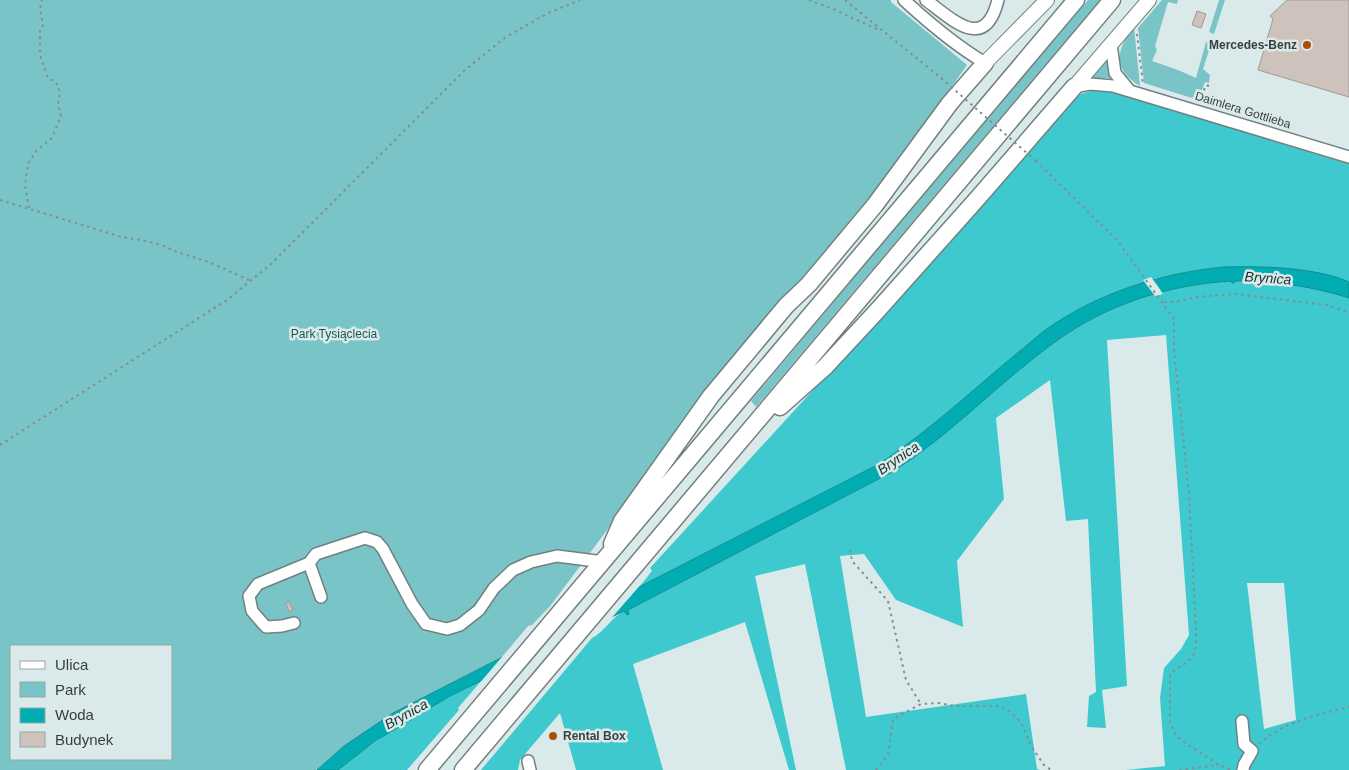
<svg xmlns="http://www.w3.org/2000/svg" width="1349" height="770" viewBox="0 0 1349 770" font-family="Arial,sans-serif">
  <rect width="100%" height="100%" fill="#daeaea"/>
  <!-- green -->
  <path fill="#78c4c7" fill-rule="evenodd" d="M0 0H891V2L967 65 884 182 714 387 551 605 532 625 528 626 503 656 393 713 344 746 317 770H0ZM11 646H171V759H11Z
    M1088 0H1100L756 407 751 401 973 135Z
    M1162 0H1178L1177 4 1168 2 1155 46 1157 50 1152 61 1178 70 1196 78 1206 42 1211 44 1203 69 1210 75 1209 83 1205 82C1202 90 1201 96 1192 98L1144 83 1138 28Z
    M1219 0H1225L1214 34 1209 32Z
    M1134 27 1140 86C1112 70 1116 49 1134 27Z
    M1106 59 1113 78H1091V77Z"/>
  <!-- forest -->
  <path fill="#3dc9ce" fill-rule="evenodd" d="M1094 90H1109L1349 164V282L1303 271 1255 267H1224L1192 271 1153 279 1117 292 1073 313 1044 331 923 433 879 464 639 587 652 571 650 568 935 257 1070 102 1081 94Z
    M1231 281C1273 282 1309 285 1349 298V770H1126L1165 766 1160 698 1164 668 1181 649 1189 635 1166 335 1107 340 1127 686 1102 690 1106 728 1087 727 1089 696 1096 692 1088 519 1066 521 1050 380 996 418 1004 499 957 561 963 627 896 600 864 554 840 556 866 717 1026 694 1037 769 1040 770H846L805 564 755 576 796 770H789L745 622 633 664 663 770H576L560 713 520 760 518 770H481L592 638C604 632 611 618 624 611L629 614 628 610 892 472C951 435 998 382 1055 342 1107 304 1168 285 1231 281ZM1247 583H1284L1296 720 1264 729Z
    M482 680 458 708 459 710 407 770H338L389 732 450 696Z"/>
  <!-- water -->
  <path fill="#01adb3" stroke="#128c90" d="M1224 267C1261 266 1315 267 1349 282V298C1312 286 1274 281 1235 281L1234 283H1232L1231 281C1168 285 1107 304 1055 342 998 383 951 435 892 472L628 610 629 614 627 615 624 611 450 696 377 740 338 770H317L344 746 393 713 879 464C923 435 963 399 1003 365 1017 354 1030 342 1044 331 1097 293 1160 273 1224 267Z"/>
  <!-- pier -->
  <path fill="#daeaea" d="M1151 277 1157 285 1163 294 1155 296 1143 280Z
    M643 582 608 622 478 685 507 651Z"/>
  <!-- building -->
  <path fill="#cec2bc" stroke="#a49993" d="M1287 0H1349V97L1258 70 1273 19 1270 16Z
    M1197 11 1206 14 1201 28 1192 25Z
    M289 602 293 610 289 612 286 603Z"/>
  <g fill="none" stroke-linecap="round" stroke-linejoin="round">
    <!-- minor casing -->
    <g stroke="#728080" stroke-width="14">
      <path id="minor" d="M904 0C930 24 955 45 985 63
        M926 0C953 20 985 53 998 0
        M1111 44 1115 73 1129 90
        M1074 87 1090 84 1113 86 1349 157
        M309 563 321 597
        M294 623 282 626 266 627 252 611 249 596 258 584 309 563 316 554 365 538 377 542 383 549 412 604 426 624 447 629 460 625 479 610 494 588 513 570 531 562 557 556 604 562
        M1242 721 1244 744 1252 751 1244 765 1243 770
        M528 761 530 770"/>
    </g>
    <!-- major casing -->
    <g stroke="#728080" stroke-width="16">
      <path id="major" d="M985 63 1047 0
        M1074 87 1149 0"/>
    </g>
    <!-- highway casing -->
    <g stroke="#728080" stroke-width="19">
      <path id="highway" d="M780 407 825 367 877 311 977 199 1074 87
        M612 544 622 521 711 396 786 306 809 284 875 205 950 103 985 63
        M427 770 1076 0
        M463 770 1112 0"/>
    </g>
    <!-- path -->
    <path stroke="#848e8e" stroke-width="2" stroke-dasharray="2.5 4" stroke-linecap="butt" d="M809 0 833 9 879 30
      M845 0 941 78
      M1137 34 1143 84
      M1195 99 1202 95 1206 85 1212 87
      M1036 161 1117 240 1174 319V350L1189 494 1196 630C1196 638 1197 651 1192 657 1186 665 1176 667 1170 675V721L1175 734 1181 740 1219 765 1231 770
      M0 200 122 237 146 241 161 245 177 252 209 262 249 280
      M29 208 25 185 28 164 36 151 52 138 61 116 58 104 60 92 56 82 48 78 40 55V31L43 25 40 9 42 0
      M1164 302H1175L1196 297 1235 294 1328 305 1349 313
      M0 445 227 300 271 264 465 70 506 37 548 13 580 0
      M850 550 852 561 888 601 906 680 921 704
      M1259 744C1284 721 1318 715 1349 707
      M876 770 888 755 893 719 921 704 939 703 954 706H996L1008 710 1021 722 1031 746 1044 765 1051 770
      M1179 770 1219 765"/>
    <!-- minor -->
    <use href="#minor" stroke="#fff" stroke-width="11"/>
    <!-- major -->
    <use href="#major" stroke="#fff" stroke-width="14"/>
    <!-- highway -->
    <use href="#highway" stroke="#fff" stroke-width="16"/>
    <!-- path-bridge -->
    <path stroke="#848e8e" stroke-width="2" stroke-dasharray="2.5 4" stroke-linecap="butt" d="M941 78 1036 161"/>
  </g>
  <!-- markers -->
  <g fill="#ad4c06" stroke="#daeaea" stroke-width="2">
    <circle cx="1307" cy="45" r="5"/>
    <circle cx="553" cy="736" r="5"/>
  </g>
  <g text-anchor="middle" dominant-baseline="central" stroke-width="5" stroke-linejoin="round" paint-order="stroke">
    <!-- poi labels -->
    <g font-size="12" font-weight="bold" fill="#383e3e" stroke="#daeaea" text-anchor="end">
      <text x="1297" y="45">Mercedes-Benz</text>
      <text x="563" y="736" text-anchor="start">Rental Box</text>
    </g>
    <!-- street labels -->
    <g font-size="12" fill="#383e3e" stroke="#daeaea">
      <text transform="translate(1243 110) rotate(17)">Daimlera Gottlieba</text>
    </g>
    <!-- park labels -->
    <g font-size="12" fill="#1c5558" stroke="#daeaea">
      <text x="334" y="334">Park Tysiąclecia</text>
    </g>
    <!-- water labels -->
    <g font-size="14" font-style="italic" fill="#193031" stroke="#daeaea">
      <text transform="translate(1268 278) rotate(4)">Brynica</text>
      <text transform="translate(898 458) rotate(-34)">Brynica</text>
      <text transform="translate(406 714) rotate(-29)">Brynica</text>
    </g>
  </g>
  <!-- legend -->
  <rect x="10" y="645" width="162" height="115" fill="#daeaea" stroke="#99a5a5"/>
  <rect x="20" y="661" width="25" height="8" fill="#ffffff" stroke="#99a5a5"/>
  <text x="55" y="670" font-size="15" fill="#383e3e">Ulica</text>
  <rect x="20" y="682" width="25" height="15" fill="#78c4c7" stroke="#99a5a5"/>
  <text x="55" y="695" font-size="15" fill="#383e3e">Park</text>
  <rect x="20" y="708" width="25" height="15" fill="#01adb3" stroke="#99a5a5"/>
  <text x="55" y="720" font-size="15" fill="#383e3e">Woda</text>
  <rect x="20" y="732" width="25" height="15" fill="#cec2bc" stroke="#99a5a5"/>
  <text x="55" y="745" font-size="15" fill="#383e3e">Budynek</text>
</svg>
